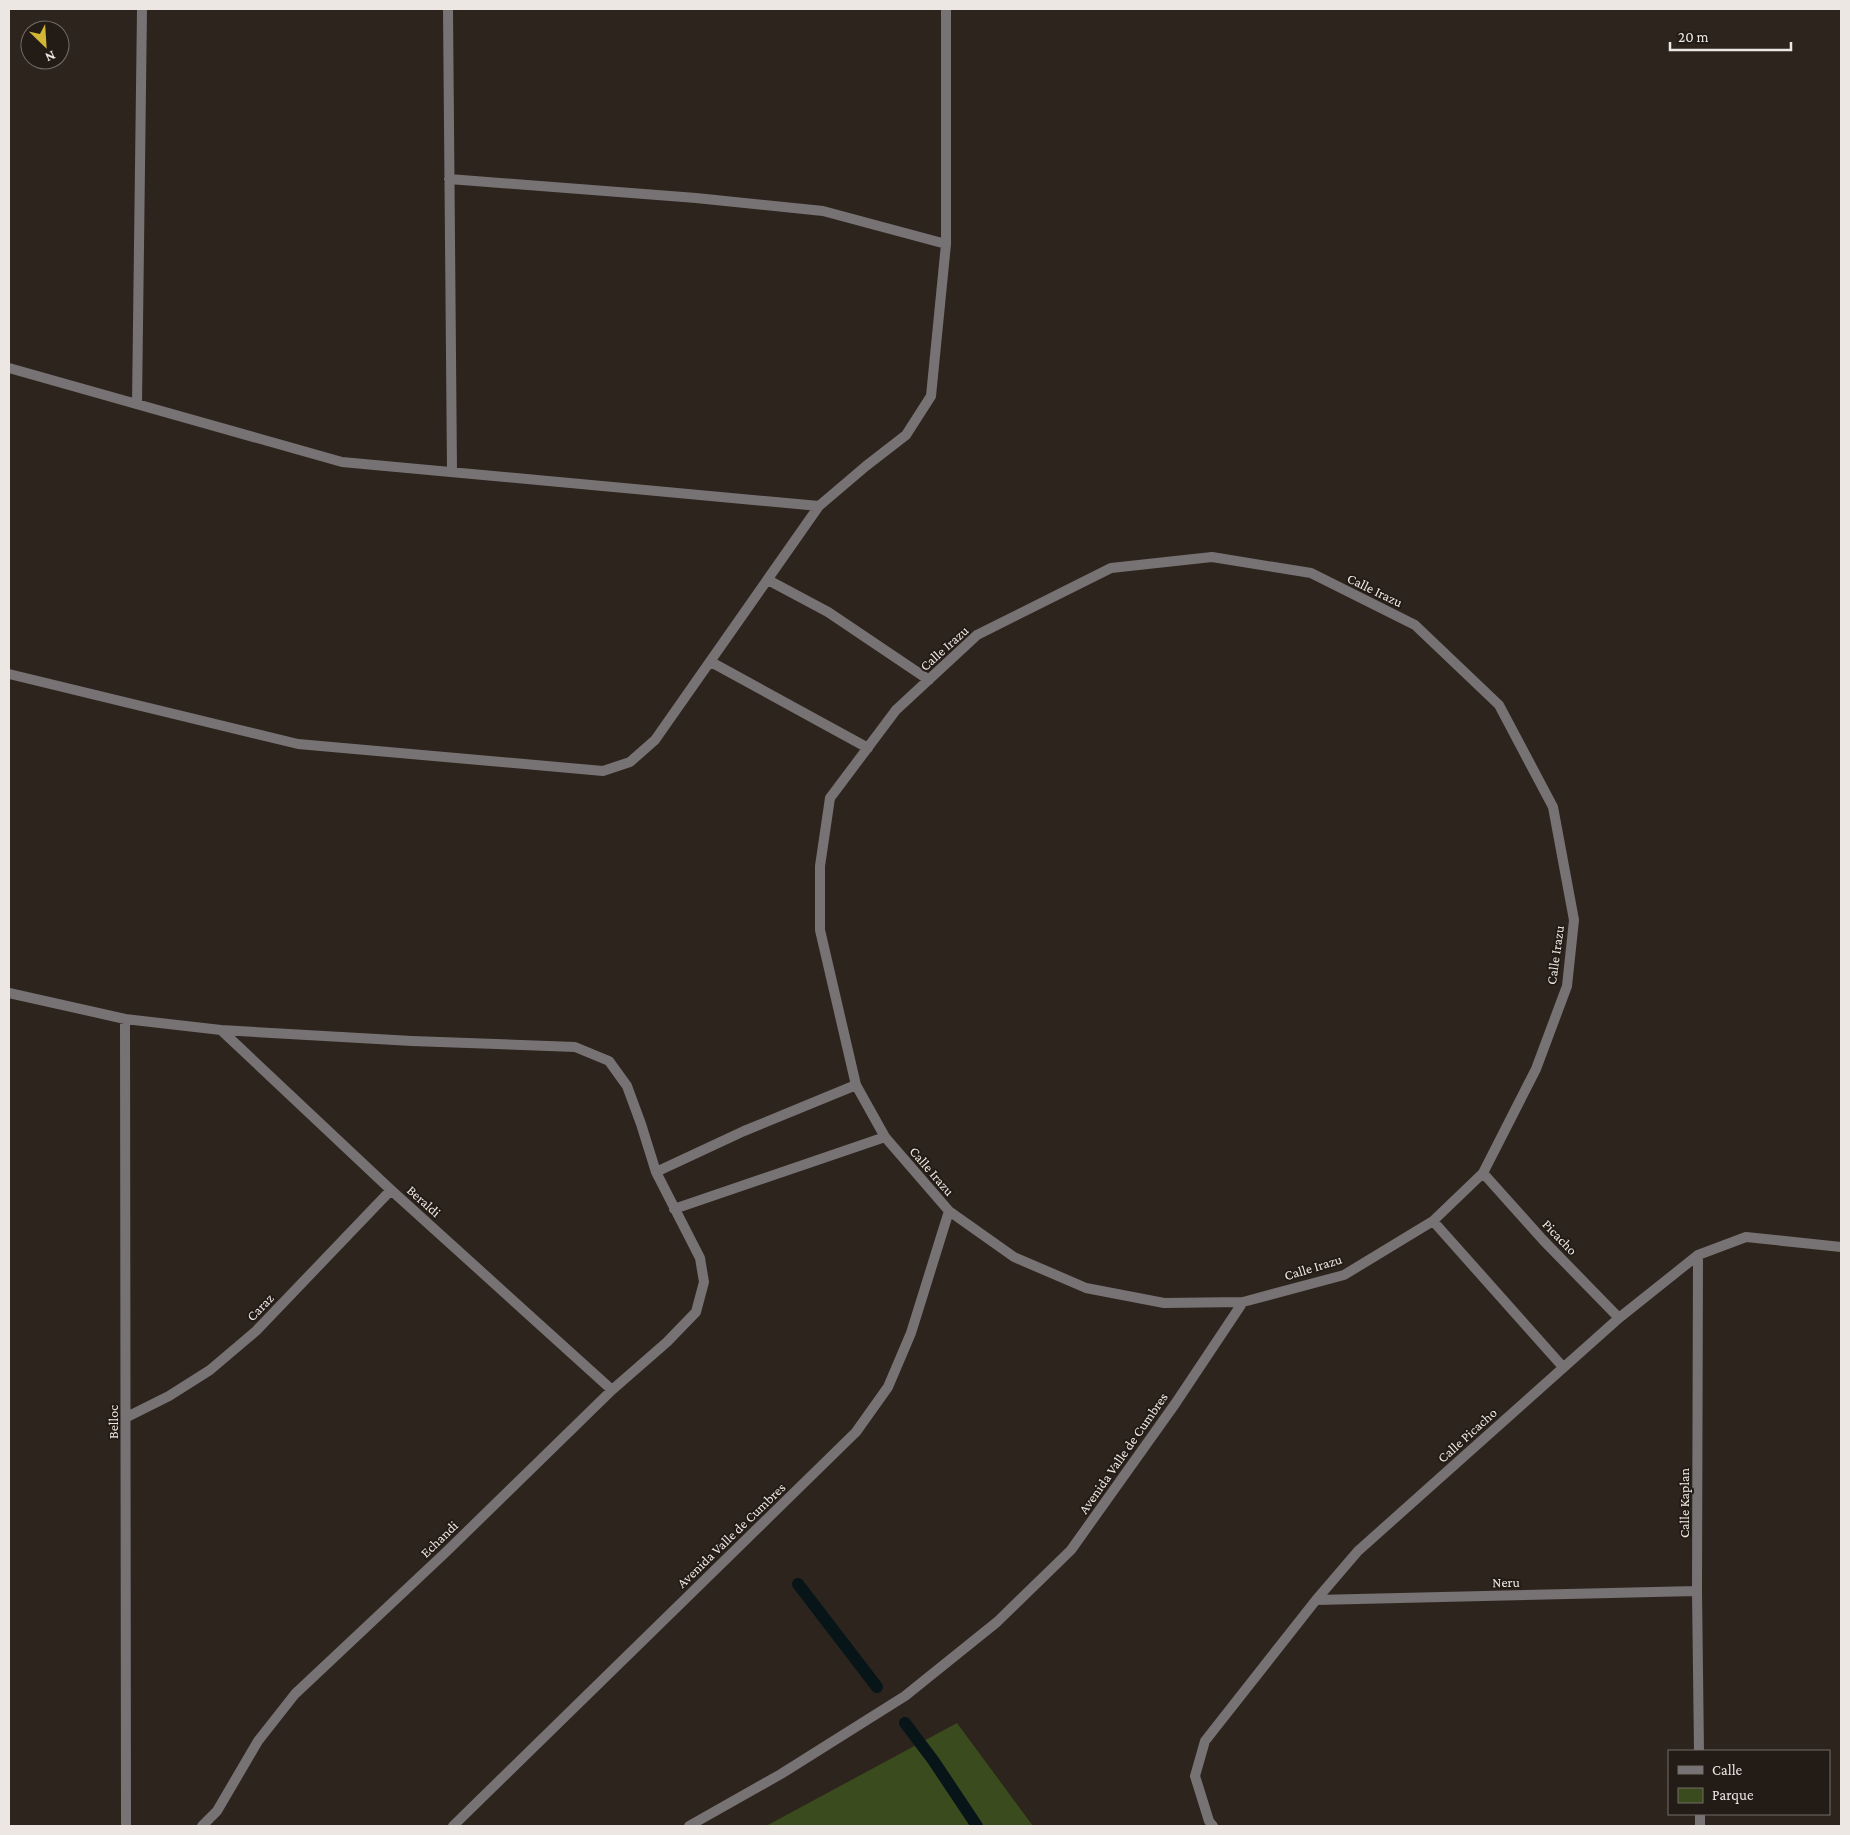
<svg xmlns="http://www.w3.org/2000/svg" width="1850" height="1835" viewBox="0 0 1850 1835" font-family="'Crimson Pro',serif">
  <rect width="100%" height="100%" fill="#2d241e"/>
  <!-- green -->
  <path fill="#3a4b1d" d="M957 1723 1033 1826H766Z"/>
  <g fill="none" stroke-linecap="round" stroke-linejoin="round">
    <!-- stream -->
    <path stroke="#071518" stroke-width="12" d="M798 1584 877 1687
      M905 1723 933 1760 977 1826"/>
    <!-- minor -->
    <path stroke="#777274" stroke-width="10" d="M448 9 452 471
      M449 179 696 198 823 211 946 244
      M9 368 342 462 819 506
      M137 404 142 9
      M1212 557 1311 573 1415 625 1499 705 1553 807 1574 920 1567 986 1536 1069 1483 1173 1433 1221 1344 1275 1243 1302 1164 1303 1086 1288 1014 1257 949 1211 885 1137 856 1085 820 930V866L830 798 896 710 977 635 1111 568Z
      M768 580 828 612 929 680
      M711 662 868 748
      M9 674 298 744 603 771 630 762 655 740 819 506 866 466 906 435 931 396 946 244V9
      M9 993 125 1019 221 1030 412 1041 575 1047 609 1061 627 1086 641 1124 656 1172 700 1258 704 1282 696 1312 667 1342 612 1390 446 1552 295 1694 258 1741 217 1811 202 1826
      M125 1019 126 1826
      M221 1030 391 1190 612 1390
      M656 1172 744 1131 856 1085
      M1483 1173 1543 1240 1619 1318
      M674 1209 885 1137
      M1433 1221 1563 1367
      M1698 1255 1697 1591 1699 1751
      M127 1417 169 1396 210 1370 256 1331 391 1190
      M1316 1600 1697 1591
      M1700 1814V1826
      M453 1826 856 1432 888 1387 911 1333 949 1211
      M689 1826 781 1774 905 1696 997 1622 1071 1550 1175 1404 1243 1302
      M1213 1826 1209 1821 1195 1776 1205 1741 1316 1600 1358 1551 1619 1318 1698 1255 1746 1237 1841 1247"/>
  </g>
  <g text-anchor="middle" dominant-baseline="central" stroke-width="4" stroke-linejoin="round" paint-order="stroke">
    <!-- street labels -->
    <g font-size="14" fill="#ede7e3" stroke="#231b15">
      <text transform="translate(1375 590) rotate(26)">Calle Irazu</text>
      <text transform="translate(944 648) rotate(-42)">Calle Irazu</text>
      <text transform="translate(1555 955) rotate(-82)">Calle Irazu</text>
      <text transform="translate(932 1171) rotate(49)">Calle Irazu</text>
      <text transform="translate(424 1201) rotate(42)">Beraldi</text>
      <text transform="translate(1560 1237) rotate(46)">Picacho</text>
      <text transform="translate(1313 1267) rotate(-17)">Calle Irazu</text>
      <text transform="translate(260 1307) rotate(-46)">Caraz</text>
      <text transform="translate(113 1422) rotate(-90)">Belloc</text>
      <text transform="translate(1467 1435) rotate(-42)">Calle Picacho</text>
      <text transform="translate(1123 1453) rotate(-55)">Avenida Valle de Cumbres</text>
      <text transform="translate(1684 1503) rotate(-90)">Calle Kaplan</text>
      <text transform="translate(731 1535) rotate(-44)">Avenida Valle de Cumbres</text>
      <text transform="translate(439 1539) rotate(-44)">Echandi</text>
      <text transform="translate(1506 1582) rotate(-1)">Neru</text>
    </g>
  </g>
  <!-- border -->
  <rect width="1850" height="1835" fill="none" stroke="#ede7e3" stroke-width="20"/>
  <!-- legend -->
  <rect x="1668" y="1750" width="162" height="65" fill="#231b15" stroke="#746d67"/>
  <rect x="1678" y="1766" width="25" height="8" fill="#777274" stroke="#746d67"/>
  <text x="1712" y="1775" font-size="15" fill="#ede7e3">Calle</text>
  <rect x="1678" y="1788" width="25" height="15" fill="#3a4b1d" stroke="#746d67"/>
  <text x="1712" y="1800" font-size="15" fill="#ede7e3">Parque</text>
  <!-- north arrow -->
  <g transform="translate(45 45) rotate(155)"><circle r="24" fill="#231b15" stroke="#746d67"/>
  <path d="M0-4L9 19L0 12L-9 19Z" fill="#d2b736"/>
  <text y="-8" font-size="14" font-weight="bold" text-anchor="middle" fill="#ede7e3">N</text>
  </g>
  <!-- scale -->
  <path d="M1670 42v8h121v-8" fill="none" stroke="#ede7e3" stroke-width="2.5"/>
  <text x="1678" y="42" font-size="15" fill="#ede7e3" stroke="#231b15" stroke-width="4" paint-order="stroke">20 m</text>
</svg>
